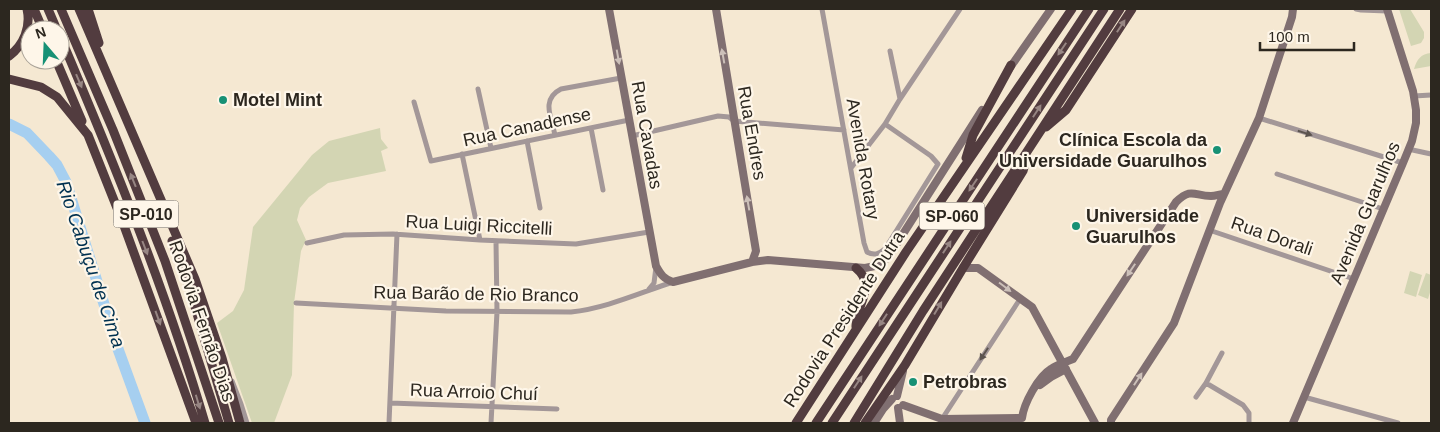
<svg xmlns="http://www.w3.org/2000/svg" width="1440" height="432" viewBox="0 0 1440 432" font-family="Arial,sans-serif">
  <rect width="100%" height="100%" fill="#f5e8d2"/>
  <!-- green -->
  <path fill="#d3d5b3" d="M1399 9H1410L1424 32V38L1421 43 1411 46Z
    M1431 53V66L1414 69C1417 59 1421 54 1431 53Z
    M380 128 381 139 388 148 381 151 386 171 328 183 309 197 300 208 297 220 306 240 301 251 294 303 292 375 274 423H252L217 323 233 311 244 290 253 227 312 155 329 141Z
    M1410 271 1422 275 1416 297 1404 293Z
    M1426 273 1431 275V289L1428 299 1418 295Z"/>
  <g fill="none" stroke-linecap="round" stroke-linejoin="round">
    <!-- river -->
    <path stroke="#a6cff0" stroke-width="11" d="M9 124 27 133 49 156 57 165 66 182 118 349 145 423"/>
    <!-- street -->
    <path stroke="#a39798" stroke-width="5" d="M822 9 864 243 867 252C874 256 879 254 885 249L938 164 931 156 885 124
      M1356 9 1361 10 1387 11
      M890 51 900 99
      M478 89 491 148
      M1414 96 1431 95
      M414 102 431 161 629 120
      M1259 118 1403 163
      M591 128 603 190
      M555 135C551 117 541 99 561 89L621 78
      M632 136 718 116 729 117 734 121 844 130
      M527 141 540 208
      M1408 149 1431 154
      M462 154 480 240
      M851 168 885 124 900 99 960 9
      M1277 174 1383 209
      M1209 230 1354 279
      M307 243 344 235 393 234 480 240 576 244 649 232
      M649 289 654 283 656 267
      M296 303 446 311 571 312C607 308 639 293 673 282
      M1222 353 1206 383 1243 405 1249 413V423
      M232 381 241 404 247 423
      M1196 397 1206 383
      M1304 397 1398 423
      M390 403 557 409
      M942 419 1020 299
      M389 423 397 234
      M491 423 497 312 496 241"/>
    <!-- secondary -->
    <path stroke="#806f71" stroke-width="8" d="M609 9 656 266C661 275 664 279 673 282L752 262 768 260 865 268 880 265 889 256 982 110
      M716 9 756 251 752 262
      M1009 69 1051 9
      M963 268H978L1032 307 1095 423
      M1040 385 1051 377 1066 369
      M897 396 903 371
      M903 405 942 419 1022 418C1024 403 1038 377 1051 369 1058 364 1066 362 1073 359L1176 202C1192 187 1194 196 1211 196 1216 196 1220 194 1224 194
      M898 408 900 423
      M874 423 883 409 892 399
      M1111 423V420L1174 323 1220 203 1259 118 1292 17 1293 9
      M1293 423 1403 163 1412 141 1416 123V110L1413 91 1387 9"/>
    <!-- highway -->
    <path stroke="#523c3f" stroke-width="9" d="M34 9 43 30
      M48 9 57 30
      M61 9 113 130 165 261 219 423
      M79 9 195 279 222 358 240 423
      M88 9 99 43
      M60 36C114 163 166 291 205 423
      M9 56C24 45 31 27 27 9
      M56 60 82 121
      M9 79 41 87 57 97 88 135 123 223 196 423
      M1046 127 1066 110 1132 9
      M966 158 973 135 1011 65
      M172 241 188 283 229 423
      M856 268C878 286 855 305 856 327
      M796 423 906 252 1072 9
      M816 423 1089 9
      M832 423 1104 9
      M854 423 923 311 1120 9
      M865 423 905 365 963 268 1023 171 1027 157"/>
  </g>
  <!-- one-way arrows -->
  <defs><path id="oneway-solid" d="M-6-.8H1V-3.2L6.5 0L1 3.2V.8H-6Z" transform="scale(1.25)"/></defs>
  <g fill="#978683">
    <use href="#oneway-solid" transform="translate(1121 26) rotate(-57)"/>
    <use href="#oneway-solid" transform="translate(1062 49) rotate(124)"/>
    <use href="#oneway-solid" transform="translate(79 81) rotate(67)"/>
    <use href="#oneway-solid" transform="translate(1037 111) rotate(-57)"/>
    <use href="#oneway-solid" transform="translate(133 180) rotate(-112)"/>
    <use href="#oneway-solid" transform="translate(973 185) rotate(124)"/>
    <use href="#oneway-solid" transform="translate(947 247) rotate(-57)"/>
    <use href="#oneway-solid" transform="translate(145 248) rotate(69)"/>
    <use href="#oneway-solid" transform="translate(938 308) rotate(-59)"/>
    <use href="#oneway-solid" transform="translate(158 318) rotate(70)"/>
    <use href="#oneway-solid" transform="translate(883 320) rotate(123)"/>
    <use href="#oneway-solid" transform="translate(858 382) rotate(-57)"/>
    <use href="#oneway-solid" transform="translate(198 402) rotate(73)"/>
  </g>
  <g fill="#ccc0b9">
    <use href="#oneway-solid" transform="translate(723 56) rotate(-100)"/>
    <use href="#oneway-solid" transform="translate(618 57) rotate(80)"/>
    <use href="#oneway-solid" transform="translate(748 203) rotate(-100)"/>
    <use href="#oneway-solid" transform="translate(1131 270) rotate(124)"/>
    <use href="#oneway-solid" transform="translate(1005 287) rotate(37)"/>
    <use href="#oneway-solid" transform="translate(1138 379) rotate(-57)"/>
  </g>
  <g fill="#5c544f">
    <use href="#oneway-solid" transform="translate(1305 133) rotate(17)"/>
    <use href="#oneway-solid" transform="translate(984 354) rotate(123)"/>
  </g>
  <!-- markers -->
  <g fill="#179175" stroke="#fef6e9" stroke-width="2">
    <circle cx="223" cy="100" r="5"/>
    <circle cx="1217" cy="150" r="5"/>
    <circle cx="1076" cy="226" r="5"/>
    <circle cx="913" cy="382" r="5"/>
  </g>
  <g text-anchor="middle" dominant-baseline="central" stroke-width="4.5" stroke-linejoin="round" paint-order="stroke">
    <!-- shield labels -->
    <g fill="#fef6e9" stroke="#6b655c" stroke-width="1">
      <rect x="113.5" y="200.5" width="65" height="27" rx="4"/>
      <rect x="919.5" y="202.5" width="65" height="27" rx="4"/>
    </g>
    <g font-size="16" font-weight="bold" fill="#2c271f">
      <text x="146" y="214">SP-010</text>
      <text x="952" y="216">SP-060</text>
    </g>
    <!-- poi labels -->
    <g font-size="18" font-weight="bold" fill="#2c271f" stroke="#fef6e9" text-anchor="start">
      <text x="233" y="100">Motel Mint</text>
      <text x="1207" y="140" text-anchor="end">Clínica Escola da<tspan x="1207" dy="21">Universidade Guarulhos</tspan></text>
      <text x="1086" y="216">Universidade<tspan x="1086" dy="21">Guarulhos</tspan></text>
      <text x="923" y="382">Petrobras</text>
    </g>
    <!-- street labels -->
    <g font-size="18" fill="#2c271f" stroke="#fef6e9">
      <text transform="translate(527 127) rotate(-12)">Rua Canadense</text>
      <text transform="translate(752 133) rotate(80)">Rua Endres</text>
      <text transform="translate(647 135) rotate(80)">Rua Cavadas</text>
      <text transform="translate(863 159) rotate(80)">Avenida Rotary</text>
      <text transform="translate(1365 213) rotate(-67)">Avenida Guarulhos</text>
      <text transform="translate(479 225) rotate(3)">Rua Luigi Riccitelli</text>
      <text transform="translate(1272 236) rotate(19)">Rua Dorali</text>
      <text transform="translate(476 294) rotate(1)">Rua Barão de Rio Branco</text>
      <text transform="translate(844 319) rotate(-57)">Rodovia Presidente Dutra</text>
      <text transform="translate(202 321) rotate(71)">Rodovia Fernão Dias</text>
      <text transform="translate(474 392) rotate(2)">Rua Arroio Chuí</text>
    </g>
    <!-- water labels -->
    <g font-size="19" font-style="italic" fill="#003150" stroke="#fef6e9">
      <text transform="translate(91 264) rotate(71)">Rio Cabuçu de Cima</text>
    </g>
  </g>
  <!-- border -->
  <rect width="1440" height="432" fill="none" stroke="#2c271f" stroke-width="20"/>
  <!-- north arrow -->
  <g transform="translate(45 45) rotate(341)"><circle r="24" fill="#fef6e9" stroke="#aaa398"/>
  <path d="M0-4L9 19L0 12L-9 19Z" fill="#179175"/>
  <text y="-8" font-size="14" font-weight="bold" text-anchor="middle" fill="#2c271f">N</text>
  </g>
  <!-- scale -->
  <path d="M1260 42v8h94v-8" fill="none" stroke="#2c271f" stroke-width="2.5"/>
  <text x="1268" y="42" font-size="15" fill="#2c271f" stroke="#fef6e9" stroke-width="4" paint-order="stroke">100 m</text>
</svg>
